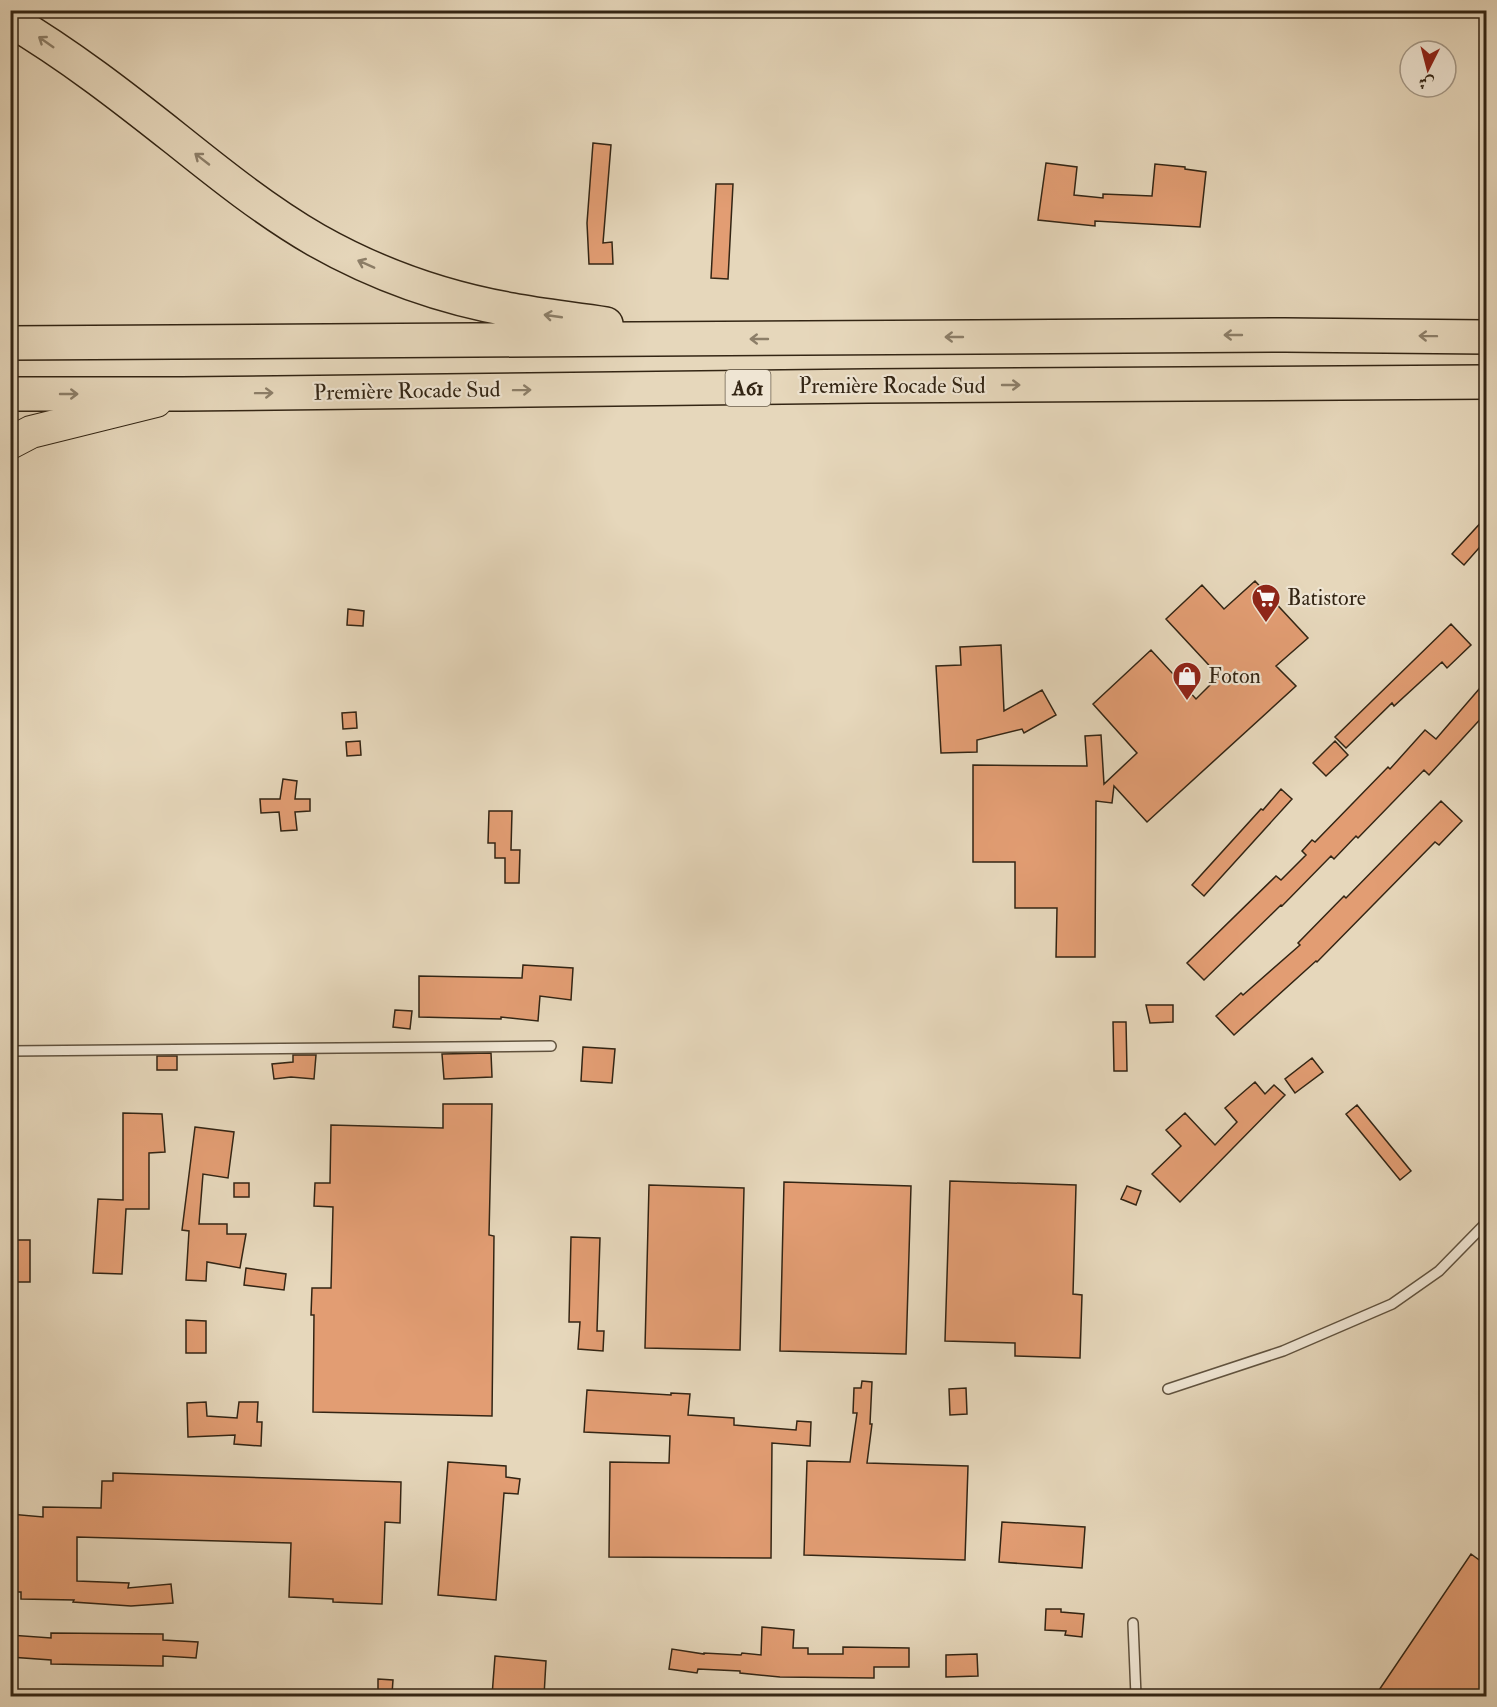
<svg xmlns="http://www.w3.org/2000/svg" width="1497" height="1707" viewBox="0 0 1497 1707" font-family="'IM FELL Double Pica',Amiri,serif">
  <rect width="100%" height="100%" fill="#e6d7bb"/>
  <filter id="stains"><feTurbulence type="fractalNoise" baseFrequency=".00333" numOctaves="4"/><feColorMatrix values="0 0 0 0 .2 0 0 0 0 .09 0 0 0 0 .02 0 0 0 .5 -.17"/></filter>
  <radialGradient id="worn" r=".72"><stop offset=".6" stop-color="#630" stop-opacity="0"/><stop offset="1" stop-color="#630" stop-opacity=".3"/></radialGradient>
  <!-- building -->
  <path fill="#e29d73" stroke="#332514" stroke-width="1.5" d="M593 143 611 145 603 243 612 242 613 264H589L587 223Z
    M1046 163 1077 167 1074 195 1103 198V194L1152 196 1155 164 1185 167V169L1206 172 1200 227 1095 221V226L1038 220Z
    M716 184H733L728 279 711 278Z
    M1486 517V540L1464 565 1452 554Z
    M1255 581 1308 638 1276 666 1296 686 1147 822 1114 786 1112 803 1096 801 1095 957H1056L1057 908H1015V862H973V765L1087 766 1085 736 1101 735 1104 784 1137 753 1093 704 1151 650 1196 699 1219 676 1166 619 1202 585 1224 609Z
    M348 609 364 611 363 626 347 625Z
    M1451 624 1471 645 1447 668 1442 662 1394 706 1392 703 1346 748 1335 737Z
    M1001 645 1004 711 1042 690 1056 715 1024 733 1022 729 977 740V752L941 753 936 666 961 665 960 647Z
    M1486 681V713L1429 775 1424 770 1358 838 1356 836 1334 859 1331 856 1282 906 1281 905 1204 980 1187 963 1276 876 1281 880 1306 855 1302 851 1312 840 1315 842 1388 767 1390 769 1425 730 1436 739Z
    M356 712 357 728 343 729 342 713Z
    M360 741 361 755 347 756 346 742Z
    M1335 741 1348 755 1326 776 1313 763Z
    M283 779 297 781 295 799H310V811L295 812 297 830 281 831 279 812 261 813 260 799H280Z
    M1281 789 1292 799 1204 896 1192 885 1261 809 1263 810Z
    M1441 801 1462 821 1439 845 1435 842 1317 962 1316 961 1234 1035 1216 1016 1241 993 1243 995 1300 945 1298 943 1344 896 1346 898Z
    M489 811H512L511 850H520L519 883H505V858H495V843H488Z
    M523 965 573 968 571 1000 540 996 538 1021 501 1017V1019L419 1017V976L522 978Z
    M1146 1005H1173V1022L1150 1023Z
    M395 1010 412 1011 410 1029 393 1027Z
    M1113 1022H1126L1127 1071H1114Z
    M583 1047 615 1049 612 1083 581 1081Z
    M491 1053 492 1077 444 1079 442 1054Z
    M293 1055H316L314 1079 291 1077 274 1079 272 1064 293 1062Z
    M157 1056H177V1070H157Z
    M1312 1058 1323 1072 1295 1093 1285 1079Z
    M1255 1082 1265 1094 1274 1085 1285 1095 1180 1202 1152 1174 1181 1146 1166 1130 1185 1113 1215 1145 1237 1122 1225 1108Z
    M443 1104H492L489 1235 494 1236 492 1416 313 1412 314 1315H311L312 1288H331L333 1207 314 1206 315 1183H330L331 1125 443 1128Z
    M1357 1105 1411 1171 1400 1180 1346 1114Z
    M123 1113 162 1114 165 1152 149 1153V1209H126L122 1274 93 1273 98 1199 123 1200Z
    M195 1127 234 1132 228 1178 203 1174 199 1224H227V1234H246L240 1268 207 1262 206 1281 186 1280 189 1231 182 1230Z
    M950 1181 1076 1185 1073 1294 1082 1295 1080 1358 1015 1356V1343L945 1341Z
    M784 1182 911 1186 906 1354 780 1351Z
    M234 1183H249V1197H234Z
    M649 1185 744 1188 740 1350 645 1348Z
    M1127 1186 1141 1191 1136 1205 1121 1199Z
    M571 1237 600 1238 597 1331H604L603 1351 578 1349 580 1322H569Z
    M17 1240H30V1282H17Z
    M246 1268 286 1274 284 1290 244 1285Z
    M186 1320 206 1321V1353H186Z
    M862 1381 872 1382 870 1424H872L867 1463 968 1466 965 1560 804 1555 807 1461 850 1462 857 1413H853L854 1388H861Z
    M966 1388 967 1414 950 1415 949 1389Z
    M587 1390 671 1395V1393L690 1394 688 1415 734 1418V1425L796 1430 797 1421 811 1422 810 1446 772 1443 771 1558 609 1557 610 1462 669 1463 670 1436 584 1432Z
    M206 1402 207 1416 237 1418 239 1402H258L257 1422H262L261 1446 234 1444 235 1435 188 1437 187 1403Z
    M448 1462 506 1466V1477L520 1479 518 1494 504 1493 496 1600 438 1595Z
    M113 1473 401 1482 400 1523 385 1522 382 1604 333 1602V1599L289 1597 291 1543 77 1537V1581L129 1583 128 1588 171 1584 173 1603 131 1606 73 1602 74 1600 21 1599V1592H10V1514L43 1517V1507L101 1508 102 1481H113Z
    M1002 1522 1085 1527 1082 1568 999 1562Z
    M1471 1554 1486 1565V1696H1375Z
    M1046 1609H1061V1612L1084 1614 1082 1637 1065 1635 1066 1631 1045 1630Z
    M762 1627 794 1630 793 1648H808V1654H843V1647L909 1648V1667H874V1678L780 1677 740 1673V1671L698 1669 697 1673 669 1669 672 1649 704 1654V1653L741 1655 742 1653 761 1655Z
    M51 1633 163 1634V1640L198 1642 196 1658 163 1656V1666L51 1664V1660L10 1657V1635L51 1638Z
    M977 1654 978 1676 946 1677V1655Z
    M495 1656 546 1661 544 1696H492Z
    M378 1679 393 1680 392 1694 378 1693Z"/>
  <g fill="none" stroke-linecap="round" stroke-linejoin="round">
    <!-- service casing -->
    <g stroke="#60523e" stroke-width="12">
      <path id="service" d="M10 1051 551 1046
        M1168 1389 1283 1351 1392 1304 1439 1271 1486 1223
        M1133 1623 1136 1696"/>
    </g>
    <!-- trunk casing -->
    <g stroke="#332514" stroke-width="34">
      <path id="trunk" d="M10 443 31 432 156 401"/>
    </g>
    <!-- motorway casing -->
    <g stroke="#332514" stroke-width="36">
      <path id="motorway" d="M10 20C69 55 123 97 176 139 221 175 266 211 316 240 376 274 444 298 512 310 543 316 575 319 606 324
        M10 343 1285 335 1486 337
        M10 394H182L868 386 1486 382"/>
    </g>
    <!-- service -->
    <use href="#service" stroke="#efe5d3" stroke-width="9"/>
    <!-- trunk -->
    <use href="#trunk" stroke="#e6d7bb" stroke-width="32"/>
    <!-- motorway -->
    <use href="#motorway" stroke="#e6d7bb" stroke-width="33"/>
  </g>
  <!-- one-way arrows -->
  <defs><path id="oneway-shaft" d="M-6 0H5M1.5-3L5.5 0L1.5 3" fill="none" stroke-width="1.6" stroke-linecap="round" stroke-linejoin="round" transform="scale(1.5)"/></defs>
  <g stroke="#8c7e68">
    <use href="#oneway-shaft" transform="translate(46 42) rotate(-145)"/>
    <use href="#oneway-shaft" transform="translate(202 159) rotate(-142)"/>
    <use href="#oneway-shaft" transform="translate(366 264) rotate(-156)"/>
    <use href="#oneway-shaft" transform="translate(553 316) rotate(-172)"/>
    <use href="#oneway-shaft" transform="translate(1233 335) rotate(180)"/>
    <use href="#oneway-shaft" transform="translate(1428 336) rotate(-179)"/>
    <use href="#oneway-shaft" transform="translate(954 337) rotate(180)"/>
    <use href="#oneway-shaft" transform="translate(759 339) rotate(180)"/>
    <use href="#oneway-shaft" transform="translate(1011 385)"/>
    <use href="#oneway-shaft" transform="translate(522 390) rotate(-1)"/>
    <use href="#oneway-shaft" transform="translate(264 393) rotate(-1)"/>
    <use href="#oneway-shaft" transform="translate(69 394)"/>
  </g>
  <!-- icons -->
  <defs>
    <g id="supermarket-pin" transform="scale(1.5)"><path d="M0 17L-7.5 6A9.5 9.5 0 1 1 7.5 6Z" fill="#8f2418" stroke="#efe5d3"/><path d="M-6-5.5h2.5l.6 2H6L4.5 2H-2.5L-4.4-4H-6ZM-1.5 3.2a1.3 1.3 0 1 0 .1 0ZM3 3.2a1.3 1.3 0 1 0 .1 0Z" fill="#fff"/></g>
    <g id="shop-pin" transform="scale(1.5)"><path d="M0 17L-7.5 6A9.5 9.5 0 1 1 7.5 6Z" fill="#8f2418" stroke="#efe5d3"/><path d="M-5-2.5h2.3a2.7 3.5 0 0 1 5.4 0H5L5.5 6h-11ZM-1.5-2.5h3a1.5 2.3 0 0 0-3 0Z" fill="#fff"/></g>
  </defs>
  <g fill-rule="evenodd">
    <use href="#supermarket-pin" x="1266" y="598"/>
    <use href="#shop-pin" x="1187" y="676"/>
  </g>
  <g text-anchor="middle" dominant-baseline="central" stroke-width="4.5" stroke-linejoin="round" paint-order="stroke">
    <!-- shield labels -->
    <rect fill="#efe5d3" stroke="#6b5f4d" stroke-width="1.5" x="725.5" y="370" width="45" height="36" rx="4.5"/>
    <g font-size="21" font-weight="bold" fill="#332514">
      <text x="748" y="388">A61</text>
    </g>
    <!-- street labels -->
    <g font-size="22" fill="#332514" stroke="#efe5d3">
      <text x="892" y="386">Première Rocade Sud</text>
      <text transform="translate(407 391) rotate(-1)">Première Rocade Sud</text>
    </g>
    <!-- poi labels -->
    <g font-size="22" fill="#332514" stroke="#efe5d3" text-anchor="start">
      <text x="1287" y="598">Batistore</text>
      <text x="1208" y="676">Foton</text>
    </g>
  </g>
  <!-- margin -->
  <rect width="1497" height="1707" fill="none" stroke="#e6d7bb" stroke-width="36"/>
  <rect x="12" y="12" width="1473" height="1683" fill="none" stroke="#332514" stroke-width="3"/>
  <rect x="18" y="18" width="1461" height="1671" fill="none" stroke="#332514" stroke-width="1.5"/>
  <!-- north arrow -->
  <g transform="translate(1428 69) rotate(186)"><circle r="28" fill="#efe5d3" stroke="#a49887" stroke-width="1.5"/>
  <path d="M0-4.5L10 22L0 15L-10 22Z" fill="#8f2418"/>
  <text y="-9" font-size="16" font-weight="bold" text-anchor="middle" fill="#332514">ش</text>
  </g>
  <rect width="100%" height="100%" filter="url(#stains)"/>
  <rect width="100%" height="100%" fill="url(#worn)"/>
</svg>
